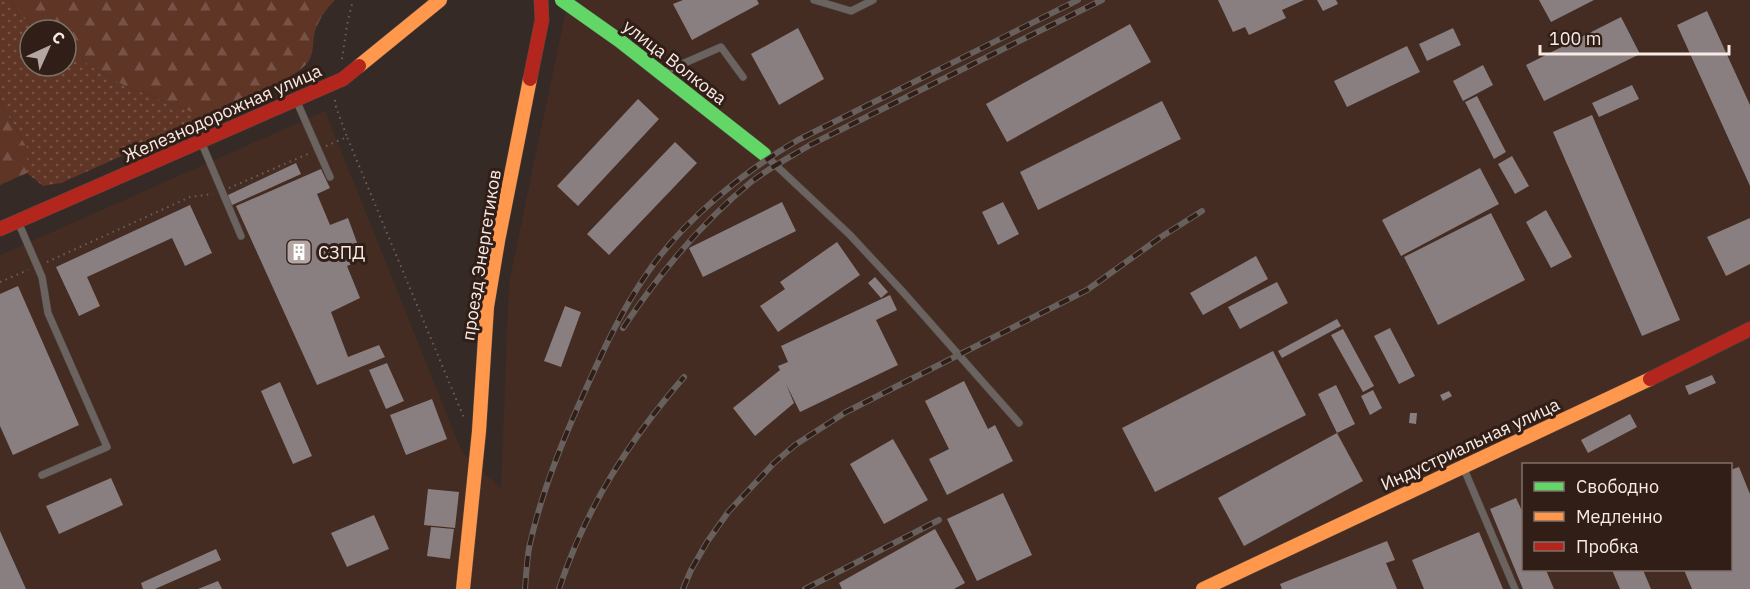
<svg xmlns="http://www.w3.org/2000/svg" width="1750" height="589" viewBox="0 0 1750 589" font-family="'IBM Plex Sans',sans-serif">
  <defs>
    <pattern id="grass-dots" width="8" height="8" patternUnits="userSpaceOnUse" patternTransform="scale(1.5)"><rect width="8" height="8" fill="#5f3526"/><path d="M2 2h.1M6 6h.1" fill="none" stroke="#775246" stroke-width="1.8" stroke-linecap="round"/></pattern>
    <pattern id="forest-firs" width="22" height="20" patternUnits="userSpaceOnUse" patternTransform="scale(1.5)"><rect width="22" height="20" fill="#5f3526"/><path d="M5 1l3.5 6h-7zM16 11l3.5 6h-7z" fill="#775246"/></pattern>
  </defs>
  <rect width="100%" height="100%" fill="#352a26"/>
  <!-- built -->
  <path fill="#442c23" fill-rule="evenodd" d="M568 0H1750V589H0V255L325 111 462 452 501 489 509 283ZM1524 464H1730V570H1524Z"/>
  <!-- grass -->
  <path fill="url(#grass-dots)" d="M0 0H11L19 17 37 23 46 30H30V66H66V45L89 65 125 86 207 118 61 183 43 186 27 173V148L3 107 0 95Z"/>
  <!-- forest -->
  <path fill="url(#forest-firs)" d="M11 0H335C327 8 319 19 315 31 312 41 315 52 308 62 296 79 229 107 207 118L125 86 89 65 66 45V30H46L37 23 19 17Z
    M0 95 3 107 27 148V173L0 185Z"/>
  <!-- building -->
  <path fill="#897f80" d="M683 0H757L759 4 692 40 673 4Z
    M1218 0H1304L1282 10 1286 18 1249 35 1245 27 1233 32Z
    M1317 0H1336L1338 4 1323 11Z
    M1539 0H1594L1551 22Z
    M1707 11 1750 105V186L1677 25Z
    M1621 17 1640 54 1544 101 1526 65Z
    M1130 24 1151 62 1007 142 986 104Z
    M798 28 824 79 779 105 751 54Z
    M1453 28 1461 45 1427 61 1419 44Z
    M1407 46 1420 72 1347 107 1334 81Z
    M1483 65 1493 85 1463 101 1453 81Z
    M1632 85 1639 99 1599 117 1592 103Z
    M1477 96 1506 152 1494 159 1465 102Z
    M638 99 659 119 578 206 557 186Z
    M1162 101 1181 139 1038 210 1020 172Z
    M1592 115 1680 320 1642 336 1553 132Z
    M675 142 697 163 609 255 587 234Z
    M1512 156 1529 186 1515 194 1498 164Z
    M296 163 301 174 230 206 226 196Z
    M1480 168 1499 204 1401 256 1382 220Z
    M321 169 330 188 317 194 330 225 348 218 363 259 347 266 360 298 331 312 348 357 379 345 385 357 317 385 236 206Z
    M782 202 796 231 703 277 689 248Z
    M1003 202 1019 234 998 245 982 212Z
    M190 205 212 253 185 266 172 238 87 277 100 306 79 316 56 267Z
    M1546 210 1572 257 1551 268 1526 222Z
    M1491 213 1525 280 1438 325 1404 257Z
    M1750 218V264L1726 276 1707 237Z
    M837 242 860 275 778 332 760 306 785 289 780 282Z
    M1256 256 1268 279 1203 315 1190 293Z
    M875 277 888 292 881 298 868 283Z
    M1277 282 1288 303 1240 329 1228 307Z
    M18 286 79 425 13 455 0 426V294Z
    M890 295 897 310 876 320 898 365 800 412 786 384 794 403 755 436 733 408 780 370 778 366 788 362 781 346Z
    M565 306 581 312 561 367 544 361Z
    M1337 319 1341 326 1282 358 1278 351Z
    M1390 328 1415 376 1399 384 1374 336Z
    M1343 329 1374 386 1363 392 1331 335Z
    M1273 351 1306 415 1155 492 1122 428Z
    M387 363 404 401 386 409 369 370Z
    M1712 375 1716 383 1689 395 1685 386Z
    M964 381 988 429 995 425 1013 461 947 495 929 459 949 449 925 401Z
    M280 382 312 456 293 464 261 391Z
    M1336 385 1355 424 1337 433 1363 481 1244 546 1218 498 1337 433 1318 394Z
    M1373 390 1382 408 1370 415 1361 396Z
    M1449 391 1452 396 1443 401 1440 395Z
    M432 399 447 439 406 455 390 415Z
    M1410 413H1417L1416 424 1409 423Z
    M1630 414 1637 427 1588 453 1581 440Z
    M893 439 928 500 884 524 850 464Z
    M1739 467 1750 494V589H1692L1684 570H1730V470Z
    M111 478 123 505 59 534 46 506Z
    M428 489 459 492 455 528 424 525Z
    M1003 493 1032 555 977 581 947 519Z
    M1516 498 1524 515V570H1546L1554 589H1523L1490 509Z
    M374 515 389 549 347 567 331 533Z
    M431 527 454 529 450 559 427 556Z
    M935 529 965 583 954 589H842L839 583Z
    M0 531 26 589H0Z
    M1479 532 1503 589H1424L1412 560Z
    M1387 541 1395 560 1386 563 1397 589H1282L1280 584Z
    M216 549 221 560 155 589H143L141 583Z
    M1612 570H1643L1651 589H1620Z
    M218 581 222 589H198Z"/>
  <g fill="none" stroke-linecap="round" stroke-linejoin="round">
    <!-- lane casing -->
    <g stroke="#504743" stroke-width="8">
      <path id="lane" d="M814 0 851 11 873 0
        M664 72 721 47 743 77
        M297 102 330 177
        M202 144 241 236
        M766 156 850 235 903 292 1019 423
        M19 224 42 277 48 313 107 447 42 475
        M1464 469 1515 589"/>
    </g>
    <!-- fast casing -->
    <g stroke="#504743" stroke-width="15">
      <path id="fast" d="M562 0 620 41 764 154"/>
    </g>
    <!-- slow casing -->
    <g stroke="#504743" stroke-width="15">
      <path id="slow" d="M359 66 440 0
        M463 589 479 431 487 307 498 241 530 79
        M1203 589 1650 379"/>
    </g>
    <!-- jam casing -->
    <g stroke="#504743" stroke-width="15">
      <path id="jam" d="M530 79 542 20 541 0
        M0 229 343 79 359 66
        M1650 379 1750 329"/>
    </g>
    <!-- path -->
    <path stroke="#69615d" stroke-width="2" stroke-dasharray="1.5 4.5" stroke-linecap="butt" d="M342 59 347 25 353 0
      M335 100V104L347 137
      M326 146 347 137 464 418
      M229 188 310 153
      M47 262 190 197 213 194
      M0 282 28 270"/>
    <!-- lane -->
    <use href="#lane" stroke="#6b6360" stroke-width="7"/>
    <!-- fast -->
    <use href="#fast" stroke="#63d668" stroke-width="14"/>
    <!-- slow -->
    <use href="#slow" stroke="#ff974d" stroke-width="14"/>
    <!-- jam -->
    <use href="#jam" stroke="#b3261e" stroke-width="14"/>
    <!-- rail casing -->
    <g stroke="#68605d" stroke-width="6">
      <path id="rail" d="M623 328C659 274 701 223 751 182 769 168 790 157 810 145L1102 0
        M525 589C526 576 527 561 529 548 540 497 559 449 580 402 600 357 620 312 648 272 684 220 743 172 798 140L1078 0
        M559 589C586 507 629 441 684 377
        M683 589 691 570 707 542 729 511 774 463 795 445 846 412 1087 290 1161 237 1202 211
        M805 589 939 520"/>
    </g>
    <!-- rail -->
    <use href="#rail" stroke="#301e17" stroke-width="4" stroke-dasharray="11" stroke-linecap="butt"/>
  </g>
  <!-- icons -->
  <defs>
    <g id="building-square" transform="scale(1.35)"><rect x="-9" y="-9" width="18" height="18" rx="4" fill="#b4a7a3" stroke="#301e17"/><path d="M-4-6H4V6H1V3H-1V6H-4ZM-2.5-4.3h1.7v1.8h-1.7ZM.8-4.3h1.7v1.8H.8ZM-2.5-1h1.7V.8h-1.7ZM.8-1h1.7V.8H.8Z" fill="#fff"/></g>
  </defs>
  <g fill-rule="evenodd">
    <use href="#building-square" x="299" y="252"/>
  </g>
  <g text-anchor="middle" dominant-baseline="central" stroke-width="6" stroke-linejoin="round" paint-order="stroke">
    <!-- street labels -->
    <g font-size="18" fill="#f8ebe6" stroke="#301e17">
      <text transform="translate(675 62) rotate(38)">улица Волкова</text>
      <text transform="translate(222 113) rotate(-24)">Железнодорожная улица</text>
      <text transform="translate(481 255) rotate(-81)">проезд Энергетиков</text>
      <text transform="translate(1470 444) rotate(-25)">Индустриальная улица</text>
    </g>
    <!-- poi labels -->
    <g font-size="18" fill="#f8ebe6" stroke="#301e17" text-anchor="start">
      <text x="318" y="252">СЗПД</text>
    </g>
  </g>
  <!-- legend -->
  <rect x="1522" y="463" width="210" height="108" fill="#301e17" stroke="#80706a" stroke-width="1.5"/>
  <rect x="1534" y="482" width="30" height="9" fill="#63d668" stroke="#80706a" stroke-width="1.5"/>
  <text x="1576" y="493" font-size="18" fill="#f8ebe6">Свободно</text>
  <rect x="1534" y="512" width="30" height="9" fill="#ff974d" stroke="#80706a" stroke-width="1.5"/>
  <text x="1576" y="523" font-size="18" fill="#f8ebe6">Медленно</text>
  <rect x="1534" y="542" width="30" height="9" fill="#b3261e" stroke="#80706a" stroke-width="1.5"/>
  <text x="1576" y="553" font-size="18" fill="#f8ebe6">Пробка</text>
  <!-- north arrow -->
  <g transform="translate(48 48) rotate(45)"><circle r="28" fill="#301e17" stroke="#80706a" stroke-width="1.5"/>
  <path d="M0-4.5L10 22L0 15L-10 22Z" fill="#b4a7a3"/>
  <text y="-9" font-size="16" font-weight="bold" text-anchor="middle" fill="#f8ebe6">С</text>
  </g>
  <!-- scale -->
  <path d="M1540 45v9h189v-9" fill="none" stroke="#f8ebe6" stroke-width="3"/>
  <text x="1549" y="45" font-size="18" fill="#f8ebe6" stroke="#301e17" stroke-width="4.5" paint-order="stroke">100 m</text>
</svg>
